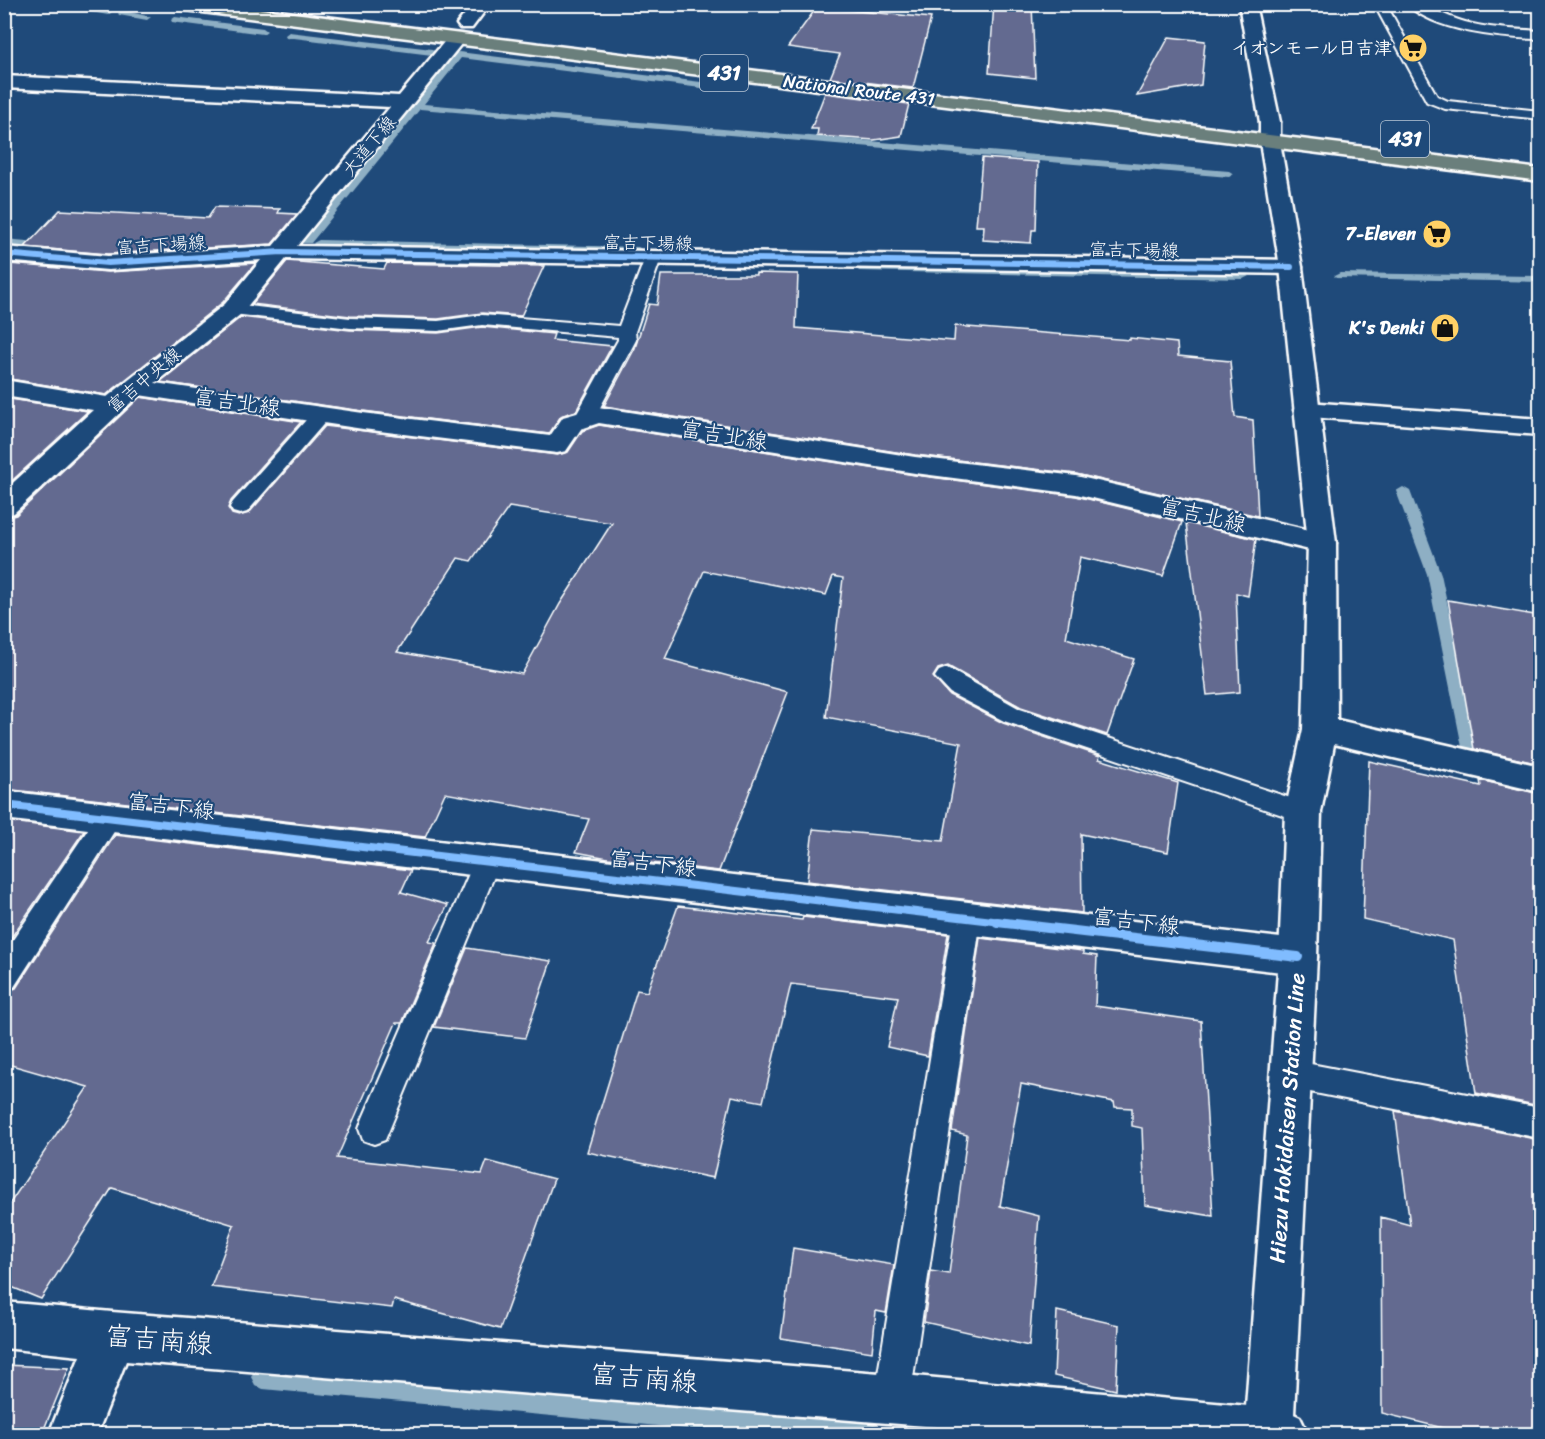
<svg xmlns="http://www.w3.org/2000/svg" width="1545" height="1439" viewBox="0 0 1545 1439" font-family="Sriracha,'Klee One',sans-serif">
  <rect width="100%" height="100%" fill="#1f4a7a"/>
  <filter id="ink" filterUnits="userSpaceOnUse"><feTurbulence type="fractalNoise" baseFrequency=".0167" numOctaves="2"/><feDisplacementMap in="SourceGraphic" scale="12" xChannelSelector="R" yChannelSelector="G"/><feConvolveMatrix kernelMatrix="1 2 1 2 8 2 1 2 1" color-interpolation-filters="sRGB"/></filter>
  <g filter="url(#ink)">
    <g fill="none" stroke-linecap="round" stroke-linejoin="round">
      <!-- stream -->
      <path fill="#8eafc4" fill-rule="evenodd" d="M47 4H73L112 12 108 15Z
        M122 10 151 17 147 20 119 15 118 13Z
        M175 17 263 28 267 31 263 34 172 22 171 20Z
        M289 32 432 49 436 52 432 55 286 37 285 35Z
        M459 52 709 83 714 86 709 89 461 58 424 104 1229 171 1234 174 1229 177 420 109 311 243H303V239L456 53Z
        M4 239 50 243 56 246 50 249 4 245Z
        M319 240 638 247 644 250 638 253 315 245 313 243Z
        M863 266 1243 273 1249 276 1243 279 859 271 857 269Z
        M1340 273 1540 276V282L1336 278 1334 276Z
        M1403 487 1410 491 1441 574 1478 747 1476 752 1470 753 1464 752 1462 747 1427 574 1396 491Z
        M263 1365 868 1422 877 1425 880 1434H743L263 1389 255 1385 251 1377 255 1369Z"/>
    </g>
    <!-- building -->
    <path fill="#636b90" stroke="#fff" stroke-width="1.5" fill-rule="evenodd" d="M994 4H1032L1035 78 989 73Z
      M817 7 931 18 913 88 830 78 840 54 788 47Z
      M1169 37 1205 41 1201 85 1137 96Z
      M825 93 909 104 901 136 874 140 817 136 818 129H811Z
      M982 158 1038 162 1036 230H1032L1031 243 983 240 984 226H976Z
      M215 207 280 209 278 213 297 214 272 244 108 254 25 247 60 210 208 218Z
      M287 261 384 269 387 263 544 266 521 316 482 313 438 319 350 316 252 304Z
      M256 263 223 302 106 395 4 378V268L9 264 108 272Z
      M756 273 798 274 796 328 954 341 955 326 1130 340V338L1177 343 1178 356 1230 361 1235 417 1253 420 1258 516 1076 474 915 455 604 406 635 348 649 304 657 305 661 275H756Z
      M241 317 350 330 438 333 482 327 554 334 552 340 612 346 576 411 561 416 549 434 363 411 160 382Z
      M140 397 301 422 231 501 228 508 232 514 239 516 249 513 325 426 557 455 568 452 582 431 599 425 915 475 1076 496 1182 522 1163 576 1080 557 1066 638 1134 659 1107 735 1021 707 948 666 938 669 933 677 949 695 1003 723 1100 756 1099 759 1178 783 1168 852 1081 834 1082 913 807 881 813 829 943 841 961 743 826 717 843 578 833 576 826 595 704 571 665 659 788 692 719 871 608 858 576 852 589 819 445 793 425 837 4 789V518L16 515ZM509 507 612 523 560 604 522 674 397 652 458 558 471 561Z
      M4 398 88 411 4 488Z
      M1186 523 1256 539 1248 596 1236 593 1240 692 1207 695Z
      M1448 600 1540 616V764L1474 749Z
      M1369 761 1481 786 1480 780 1540 794V1106L1476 1093 1453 940 1363 919Z
      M4 821 84 831 4 948Z
      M115 835 411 870 401 892 448 905 429 942 436 943 402 1023H396L337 1158 482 1174 487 1161 554 1179 500 1329 394 1300 392 1308 211 1287 234 1225 112 1188 41 1299 4 1284V1212L88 1087 4 1063V992L16 988Z
      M678 906 802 920 803 917 948 934 928 1056 887 1047 898 997 791 984 763 1102 732 1096 713 1178 587 1152 637 990 647 992Z
      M980 938 1083 951V954L1097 956 1095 1006 1201 1021 1213 1216 1145 1205 1142 1128 1132 1126V1108L1115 1107 1114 1102 1021 1084 1000 1206 1039 1216 1029 1346 924 1322 931 1271 949 1274 967 1135 952 1131Z
      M467 948 551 961 525 1038 434 1027Z
      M1395 1111 1540 1140V1434H1467L1382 1413 1381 1217 1410 1225Z
      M793 1248 894 1265 886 1313 876 1311 872 1352 781 1338Z
      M1057 1311 1119 1325 1116 1390 1054 1376Z
      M4 1365 69 1368 42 1434H4Z"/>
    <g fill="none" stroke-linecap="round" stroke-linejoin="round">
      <!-- service casing -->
      <g stroke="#fff" stroke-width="4">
        <path id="service" d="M1374 4H1386L1437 96 1448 101 1540 111V119L1445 109 1427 102Z
          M1406 4C1428 4 1444 16 1465 22 1489 29 1515 29 1540 31V39C1501 38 1436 32 1406 4Z
          M653 253 661 258 635 332 636 340 594 419 591 423H577L574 419 618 340V337L482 325 438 331 350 328 233 314 227 313 224 309 227 305 233 304 350 318 438 321 482 315 619 326 645 258Z
          M321 409 328 411 330 415 328 419 247 512 240 514 233 512 230 507 233 502 314 411Z
          M947 668 1020 709 1312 805 1316 812 1312 819 1303 822 1004 721 950 693 935 677 939 671Z
          M110 807 119 810 123 817 119 824 14 987 4 990V953L101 810Z
          M487 851 496 854 500 862 385 1140 374 1144 363 1140 359 1129 363 1118 474 862 478 854Z
          M967 907 977 911 981 919 910 1398 904 1410 892 1416 880 1410 874 1398 953 919 957 911Z
          M1290 1060 1540 1108V1138L1290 1088 1279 1084 1275 1074 1279 1064Z"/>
      </g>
      <!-- minor casing -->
      <g stroke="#fff" stroke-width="5">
        <path id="minor" d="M473 4H490L472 28H460L457 24Z
          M1239 4H1255L1280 122 1277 126H1263L1260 122Z
          M456 34 462 35 465 39 462 43 297 246 1291 260 1299 262 1302 267 1299 272 1291 274 286 259 241 314 155 383 363 413 550 436 563 417 598 407 915 457 1076 476 1322 533 1332 536 1336 543 1332 550 1322 553 1076 494 915 473 599 423 581 429 566 451 557 453 363 429 139 395 14 513 4 516V491L93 410 4 396V380L107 397 225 304 261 260 108 270 4 261V247L108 256 273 246 390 107 4 88V76L399 96 450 35Z
          M1307 402 1540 419V435L1298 416 1294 410 1298 404Z
          M1320 716 1540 766V792L1308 738 1303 729 1308 720Z
          M4 791 1298 940 1312 945 1317 957 1312 969 1298 974 4 819Z
          M4 1302 112 1312 892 1374 1283 1409 1300 1417 1308 1434H1024L126 1361 97 1434H49L80 1356 4 1348Z"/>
      </g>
      <!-- secondary casing -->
      <g stroke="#fff" stroke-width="5">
        <path id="secondary" d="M1270 116 1277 118 1280 122V142L1302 267 1336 543 1337 729 1321 812 1317 957 1293 1434H1244L1279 957 1285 812 1303 729 1308 543 1280 267 1260 142V122L1263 118Z"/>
      </g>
      <!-- trunk casing -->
      <g stroke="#fff" stroke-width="5">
        <path id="trunk" d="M170 4H222L1540 169V181L178 9Z"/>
      </g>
      <!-- service -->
      <use href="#service" fill="#1f4a7a" fill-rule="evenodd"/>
      <!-- minor -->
      <use href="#minor" fill="#1f4a7a" fill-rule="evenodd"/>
      <!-- secondary -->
      <use href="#secondary" fill="#1f4a7a" fill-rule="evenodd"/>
      <!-- trunk -->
      <use href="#trunk" fill="#6b7f7c" fill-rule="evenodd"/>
      <!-- cycleway-far2 casing -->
      <g stroke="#1f4a7a" stroke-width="9">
        <path id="cycleway-far2" d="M4 254 108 263 282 252 1291 267"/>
      </g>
      <!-- cycleway-far1 casing -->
      <g stroke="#1f4a7a" stroke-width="11">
        <path id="cycleway-far1" d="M4 805 1010 923"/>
      </g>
      <!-- cycleway casing -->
      <g stroke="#1f4a7a" stroke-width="14">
        <path id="cycleway" d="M997 922 1298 957"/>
      </g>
      <!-- cycleway-far2 -->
      <use href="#cycleway-far2" stroke="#80bcff" stroke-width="6"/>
      <!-- cycleway-far1 -->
      <use href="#cycleway-far1" stroke="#80bcff" stroke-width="8"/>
      <!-- cycleway -->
      <use href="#cycleway" stroke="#80bcff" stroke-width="10"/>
    </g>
  </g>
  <!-- icons -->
  <defs>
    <g id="supermarket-disc" transform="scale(1.5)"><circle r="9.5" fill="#ffd166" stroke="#1f4a7a"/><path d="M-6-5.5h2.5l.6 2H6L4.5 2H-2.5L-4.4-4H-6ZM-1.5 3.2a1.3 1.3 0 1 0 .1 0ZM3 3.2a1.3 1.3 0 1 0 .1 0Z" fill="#111"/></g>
    <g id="shop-disc" transform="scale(1.5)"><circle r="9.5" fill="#ffd166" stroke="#1f4a7a"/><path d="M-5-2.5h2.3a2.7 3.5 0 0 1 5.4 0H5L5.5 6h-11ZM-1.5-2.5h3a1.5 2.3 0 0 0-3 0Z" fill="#111"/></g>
  </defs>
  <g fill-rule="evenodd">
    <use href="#supermarket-disc" x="1413" y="48"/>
    <use href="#supermarket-disc" x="1437" y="234"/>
    <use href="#shop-disc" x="1445" y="328"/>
  </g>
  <g text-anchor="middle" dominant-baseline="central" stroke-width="4.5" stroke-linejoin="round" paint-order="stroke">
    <!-- far-poi labels -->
    <g font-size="18" font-weight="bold" fill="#fff" stroke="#1f4a7a" text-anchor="end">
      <text x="1392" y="48">イオンモール日吉津</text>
      <text x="1416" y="234">7-Eleven</text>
      <text x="1424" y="328">K's Denki</text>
    </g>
    <!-- far-street labels -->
    <g font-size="18" fill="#fff" stroke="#1f4a7a">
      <text transform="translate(859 90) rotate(7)">National Route 431</text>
      <text transform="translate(369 146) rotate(-50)">大道下線</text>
      <text transform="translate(648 243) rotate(1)">富吉下場線</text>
      <text transform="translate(161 245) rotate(-4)">富吉下場線</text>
      <text transform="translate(1134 250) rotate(1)">富吉下場線</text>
      <text transform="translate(144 380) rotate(-40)">富吉中央線</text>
    </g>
    <!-- shield labels -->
    <g fill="#1f4a7a" stroke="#bcc9d7" stroke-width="1.5">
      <rect x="700" y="55" width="48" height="36" rx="4.5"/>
      <rect x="1381" y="121" width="48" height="36" rx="4.5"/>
    </g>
    <g font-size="21" font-weight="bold" fill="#fff">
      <text x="724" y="73">431</text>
      <text x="1405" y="139">431</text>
    </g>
    <!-- street labels -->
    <g font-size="22" fill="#fff" stroke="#1f4a7a">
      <text transform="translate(237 402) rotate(8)">富吉北線</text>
      <text transform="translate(724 435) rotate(9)">富吉北線</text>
      <text transform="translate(1203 515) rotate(13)">富吉北線</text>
      <text transform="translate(171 806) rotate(7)">富吉下線</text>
      <text transform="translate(653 863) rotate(7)">富吉下線</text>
      <text transform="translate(1136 921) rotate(7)">富吉下線</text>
      <text transform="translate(1287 1118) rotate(-86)">Hiezu Hokidaisen Station Line</text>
    </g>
    <!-- near-street labels -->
    <g font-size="27" fill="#fff" stroke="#1f4a7a">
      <text transform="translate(159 1340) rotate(5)">富吉南線</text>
      <text transform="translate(644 1378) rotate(5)">富吉南線</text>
    </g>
  </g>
  <!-- margin -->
  <rect width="1545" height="1439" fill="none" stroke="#1f4a7a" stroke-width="24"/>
  <rect x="12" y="12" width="1521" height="1415" fill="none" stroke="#fff" stroke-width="2" filter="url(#ink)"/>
</svg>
